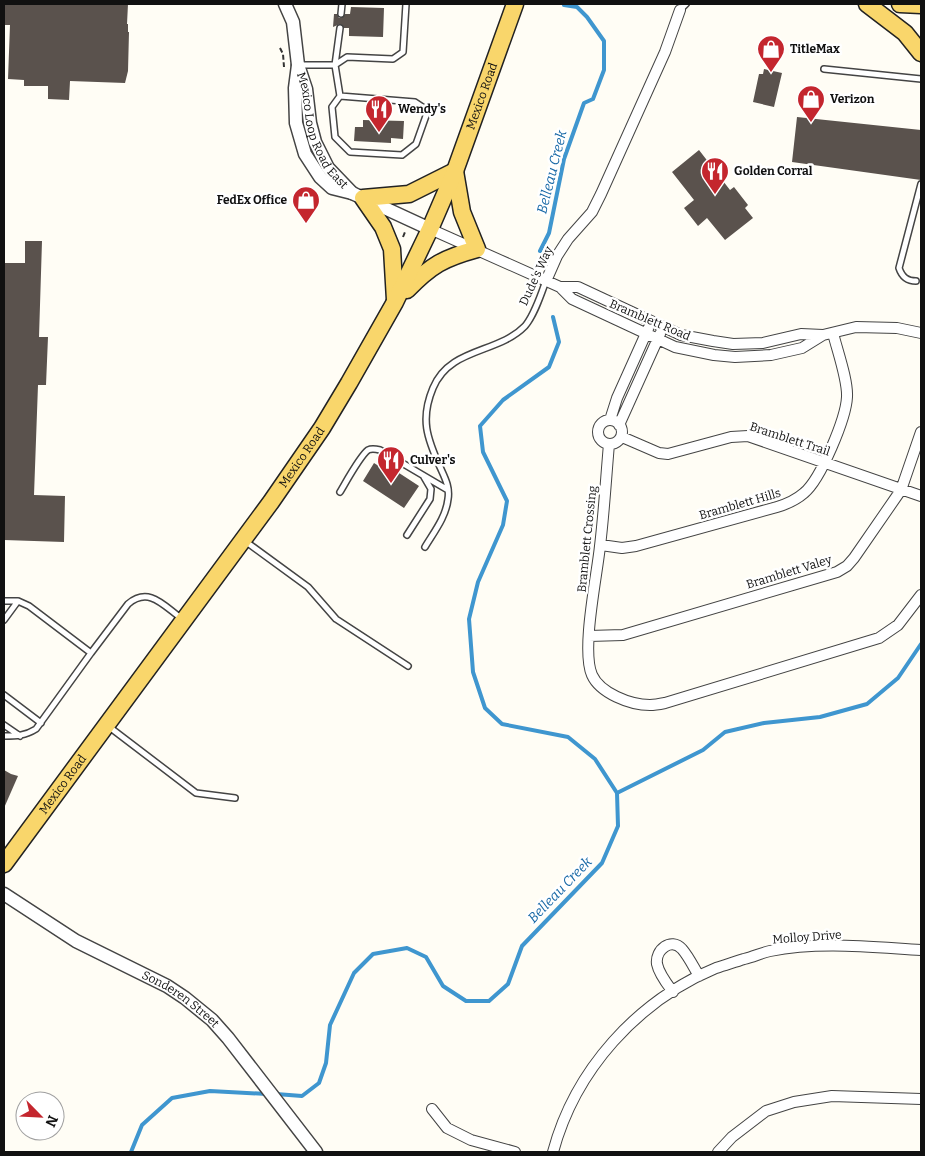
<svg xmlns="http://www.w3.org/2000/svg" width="925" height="1156" viewBox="0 0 925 1156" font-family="Bitter,serif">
  <rect width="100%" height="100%" fill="#fffdf5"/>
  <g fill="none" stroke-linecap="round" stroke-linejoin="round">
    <!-- stream -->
    <path stroke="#3f96cf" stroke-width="4" d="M540 251 549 233 564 159 584 103 593 99 604 70V41L587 17 577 7 564 5
      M617 793 703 750 725 732 764 723 820 717 867 704 898 678 921 644
      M276 1094 302 1096 319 1083 326 1063 330 1025 354 973 373 954 407 948 426 957 443 986 466 1001H489L508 984 522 946 602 863 618 826 617 793 595 759 568 737 502 724 485 708 473 672 469 619 478 582 503 525 507 501 483 452 480 426 503 400 549 367 559 342 553 317
      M131 1152 142 1125 172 1098 210 1091 267 1094"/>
  </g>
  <!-- building -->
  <path fill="#5a524d" d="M4 4H128L127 24H128V32H129L128 71 125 83 70 81 69 100 48 99V86H24V80L8 79 10 25H4Z
    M351 7 384 8 383 37 349 36V28H344L340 24 333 27 334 14H337L339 18H342L345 14H350Z
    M764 69 782 73 774 107 753 102 759 74H763Z
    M797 117 921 130V180L792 162Z
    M363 120 404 121 403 139 391 138V143L354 141 355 127H363Z
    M699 150 730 190 734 187 748 205 745 208 753 218 725 240 707 218 698 226 684 208 694 200 672 172Z
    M25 241H42L39 337H48L46 385H38L34 495 65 496 64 542 4 540V263H25Z
    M374 463 393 475 396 471 419 486 404 508 363 481Z
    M4 770 11 774 18 776 4 808Z"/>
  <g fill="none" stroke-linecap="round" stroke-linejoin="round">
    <!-- service casing -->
    <g stroke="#444" stroke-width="8">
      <path id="service" d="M680 10 686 4
        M341 14 342 4
        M340 28 335 65 340 96 332 107 335 137 350 152 402 155 416 144 427 113 424 108 415 102 340 96
        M299 65H335L347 57 393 59 403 52 406 4
        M824 69 921 79
        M916 281C907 281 902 277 899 268L921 184
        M340 492C346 482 360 456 368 450 372 448 376 449 380 450L448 490
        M407 535 430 499 431 489 424 477
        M245 541 308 587 336 619 408 666
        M425 547C434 532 446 517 448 499 450 487 445 478 440 467 427 438 420 419 433 388 450 347 498 354 525 326 535 314 540 296 546 281
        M4 601H18
        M4 620 18 601 29 606 91 653 36 729C25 736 16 736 4 736
        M91 653 128 604C149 586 164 606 181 618
        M4 695 41 723
        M4 725 20 736
        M108 726 196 793 235 798"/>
    </g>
    <!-- minor casing -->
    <g stroke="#444" stroke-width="12">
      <path id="minor" d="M430 229 560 287 572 299 675 347 714 355 735 357 771 355 802 348 823 335
        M546 281 557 256 568 239 592 212 601 194 665 52 680 10
        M560 287H578L681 335 713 341 733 344 763 343 801 334 823 335 856 327 897 328 921 333
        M610 420 617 398 648 329
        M598 432a12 12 0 1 1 24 0a12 12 0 1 1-24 0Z
        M619 425 660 334
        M622 437 659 453 668 454 731 437 748 436 921 496
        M609 444C606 478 604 513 600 546 597 576 581 650 592 675 600 693 630 705 650 705 655 705 660 704 665 703L879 638 898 625 921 595
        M601 545 622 548 636 546 777 507C787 504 796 500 804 493 821 479 846 418 847 397 848 380 837 350 833 333
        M589 636 623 635 837 572 847 566 854 558 901 490 921 432
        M673 992C667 984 659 974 657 964 655 950 671 937 682 949 689 957 694 968 699 976
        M432 1109 447 1128 471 1140 515 1152
        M553 1152C575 1070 637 1001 716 968 725 965 735 962 744 959 753 957 761 953 770 951 819 941 871 947 921 950
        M718 1152 732 1137 766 1111 794 1102 832 1096 921 1099"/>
    </g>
    <!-- tertiary casing -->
    <g stroke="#444" stroke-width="15">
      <g id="tertiary">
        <path id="s1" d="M285 4 293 22 298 65 306 89 310 123 315 142 328 168 352 193"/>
        <path d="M298 65 295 88 296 123 305 154 320 177 332 188 352 193 430 229"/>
        <path id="s2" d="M4 894 76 941 167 986 185 998 212 1020 228 1038 316 1152"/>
      </g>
    </g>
    <!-- primary casing -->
    <g stroke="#222" stroke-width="19">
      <g id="primary">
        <path d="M867 4 905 33 921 53"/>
        <path d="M900 4 921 5"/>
        <path d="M407 290C431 265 444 258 477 249L462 212 455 171"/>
        <path d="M395 300 392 249 383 227 363 198 409 194 455 171"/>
        <path id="s3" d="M4 864 271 502 322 428 349 383 395 302 430 229 455 171 515 4"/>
      </g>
    </g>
    <!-- path -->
    <path stroke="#333" stroke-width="2" stroke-dasharray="5 2.5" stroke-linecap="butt" d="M280 48 283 54 284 67
      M403 237 405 232"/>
    <!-- service -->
    <use href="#service" stroke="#fff" stroke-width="5"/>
    <!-- minor -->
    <use href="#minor" stroke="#fff" stroke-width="10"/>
    <!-- tertiary -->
    <use href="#tertiary" stroke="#fff" stroke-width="12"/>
    <!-- primary -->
    <use href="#primary" stroke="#f9d66b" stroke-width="16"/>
  </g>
  <!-- icons -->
  <defs>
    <g id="shop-pin" transform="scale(1.4375)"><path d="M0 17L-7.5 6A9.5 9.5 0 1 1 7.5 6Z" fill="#c4262e" stroke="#fff"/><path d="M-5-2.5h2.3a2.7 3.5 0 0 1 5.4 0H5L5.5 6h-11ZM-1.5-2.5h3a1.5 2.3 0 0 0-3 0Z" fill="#fff"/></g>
    <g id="restaurant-pin" transform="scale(1.4375)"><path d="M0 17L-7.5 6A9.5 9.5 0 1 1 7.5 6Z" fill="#c4262e" stroke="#fff"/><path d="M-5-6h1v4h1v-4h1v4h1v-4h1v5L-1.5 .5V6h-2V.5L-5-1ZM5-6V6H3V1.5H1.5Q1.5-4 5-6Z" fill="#fff"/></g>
  </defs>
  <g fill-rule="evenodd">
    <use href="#shop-pin" x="771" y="49"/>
    <use href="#shop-pin" x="811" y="99"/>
    <use href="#restaurant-pin" x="379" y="109"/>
    <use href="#restaurant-pin" x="715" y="171"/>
    <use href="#shop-pin" x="306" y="200"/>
    <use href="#restaurant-pin" x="391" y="460"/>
  </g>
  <g text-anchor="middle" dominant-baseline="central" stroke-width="5" stroke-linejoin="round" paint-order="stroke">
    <!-- poi labels -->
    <g font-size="12" font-weight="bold" fill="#111" stroke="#fff" text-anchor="start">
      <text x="790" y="49">TitleMax</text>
      <text x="830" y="99">Verizon</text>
      <text x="398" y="109">Wendy's</text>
      <text x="734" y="171">Golden Corral</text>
      <text x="287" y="200" text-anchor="end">FedEx Office</text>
      <text x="410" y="460">Culver's</text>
    </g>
    <!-- street labels -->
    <g font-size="12" fill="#111" stroke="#fff">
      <text stroke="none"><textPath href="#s3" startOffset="909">Mexico Road</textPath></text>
      <text stroke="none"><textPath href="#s1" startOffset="134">Mexico Loop Road East</textPath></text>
      <text transform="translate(536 276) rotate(-65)">Dude's Way</text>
      <text transform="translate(650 320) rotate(23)">Bramblett Road</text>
      <text transform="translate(790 439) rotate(18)">Bramblett Trail</text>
      <text stroke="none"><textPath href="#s3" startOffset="504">Mexico Road</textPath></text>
      <text transform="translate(740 504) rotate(-16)">Bramblett Hills</text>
      <text transform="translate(587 539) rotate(-84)">Bramblett Crossing</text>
      <text transform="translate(789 572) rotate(-17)">Bramblett Valey</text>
      <text stroke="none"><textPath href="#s3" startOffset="99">Mexico Road</textPath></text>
      <text transform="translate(807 937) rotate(-4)">Molloy Drive</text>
      <text stroke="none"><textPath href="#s2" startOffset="206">Sonderen Street</textPath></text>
    </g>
    <!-- water labels -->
    <g font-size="14" font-style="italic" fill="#1768a6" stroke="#fff">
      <text transform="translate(552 172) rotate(-76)">Belleau Creek</text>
      <text transform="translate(560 890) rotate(-46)">Belleau Creek</text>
    </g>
  </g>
  <!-- border -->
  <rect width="925" height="1156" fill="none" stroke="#111111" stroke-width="10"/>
  <!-- north arrow -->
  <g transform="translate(40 1116) rotate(114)"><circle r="24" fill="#ffffff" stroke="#a0a0a0"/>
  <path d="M0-4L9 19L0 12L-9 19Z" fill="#c4262e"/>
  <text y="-8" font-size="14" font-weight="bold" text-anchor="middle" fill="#111111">N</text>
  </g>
</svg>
